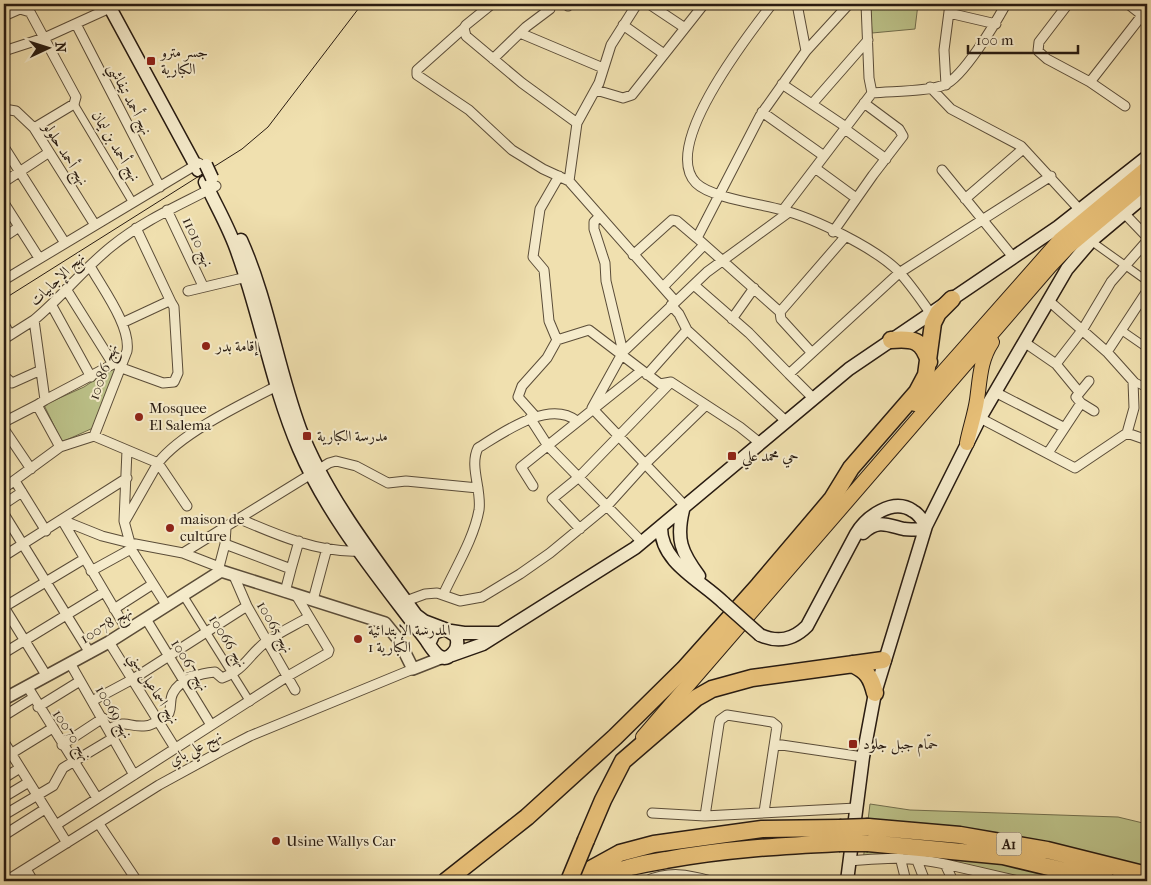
<svg xmlns="http://www.w3.org/2000/svg" width="1151" height="885" viewBox="0 0 1151 885" font-family="'IM FELL French Canon',Amiri,serif">
  <rect width="100%" height="100%" fill="#f0e0af"/>
  <filter id="stains"><feTurbulence type="fractalNoise" baseFrequency=".004" numOctaves="4"/><feColorMatrix values="0 0 0 0 .2 0 0 0 0 .09 0 0 0 0 .02 0 0 0 .5 -.17"/></filter>
  <radialGradient id="worn" r=".72"><stop offset=".6" stop-color="#630" stop-opacity="0"/><stop offset="1" stop-color="#630" stop-opacity=".3"/></radialGradient>
  <!-- green -->
  <path fill="#bcc289" stroke="#726e4d" d="M870 4H918L915 29 872 33Z
    M114 367 116 369 93 428 62 442 44 405 84 387Z
    M870 804 910 810 1118 817 1147 824V881H1037L950 861H863Z"/>
  <g fill="none" stroke-linecap="round" stroke-linejoin="round">
    <!-- pedestrian casing -->
    <g stroke="#5a4c38" stroke-width="9">
      <path id="pedestrian" d="M74 104 133 203
        M1091 241 1147 281
        M1141 300 1147 304
        M1121 330 1147 348
        M1133 381 1147 388
        M183 595 250 702"/>
    </g>
    <!-- minor casing -->
    <g stroke="#5a4c38" stroke-width="11">
      <path id="minor" d="M492 4 466 25 464 28 466 36 522 83 577 123
        M649 4 685 28
        M772 4C749 34 660 146 696 183 711 198 761 204 782 210 814 218 877 249 899 272 911 285 921 300 931 314
        M797 4 806 51
        M866 4 869 78 872 93
        M1068 4 1039 42 1038 51 1047 59 1090 82
        M1128 4 1147 19
        M568 6 570 4
        M949 13 996 24
        M4 16 20 9 30 12 76 97 74 104 34 128
        M76 24 160 187
        M623 25 664 54
        M464 28 417 70V75L469 110 512 150 543 169 569 181 675 301
        M520 33 603 68
        M4 51 44 38 110 8
        M493 59 526 27 550 9
        M782 84 846 127
        M946 85 944 50 950 4
        M930 87 951 109 1021 146 1079 209
        M596 90 623 98 632 95 704 4
        M812 104 868 40
        M1125 106 1090 82 1147 9
        M4 109 16 111 34 128 95 225
        M762 112 824 156
        M845 129 886 159
        M4 147 65 243
        M815 168 856 198
        M942 170 1013 257
        M569 181 577 123 599 83 611 45 637 4
        M4 182 48 153
        M965 199 1023 149
        M4 203 39 258
        M167 210 203 286
        M783 210 872 93C891 91 927 92 944 85 963 78 996 22 1006 4
        M1124 213 1147 237
        M600 216 594 222V229L605 263 606 281 623 352
        M136 228 171 302
        M833 232 873 175 903 136 899 129 864 103
        M4 237 19 227
        M633 255 672 220 677 221 697 238
        M90 266C102 288 131 326 127 351L94 436
        M4 280 199 163
        M694 285 749 333 789 374 899 273 1051 176
        M663 287 704 245
        M66 289 113 364
        M188 291 251 276
        M1049 301 1107 352 1133 381 1134 408 1127 433
        M671 305 679 314 687 330 787 422
        M52 306 91 377
        M780 312 697 238 760 116 806 51 849 4
        M732 319 754 288
        M4 324 10 335
        M4 339 34 320
        M557 340 549 321 544 270 533 257 540 209 559 176
        M1024 342 1056 364 1079 392
        M1107 352 1147 291
        M812 353 781 319 780 312 845 237
        M1056 364 1083 329 1111 282 1147 241
        M119 367 163 383 174 382 178 373 174 307 171 302H167L122 323
        M789 374 814 399
        M647 375 687 330
        M4 376 12 383 41 370
        M1089 381 1076 397 1081 403 1094 411
        M995 392 1063 427
        M45 400 117 362
        M535 416 518 397 522 386 547 358 557 340 589 330 660 384 671 382 740 427 760 443
        M530 418 548 446 642 542
        M980 418 1075 468 1127 433 1147 440
        M4 422 37 405
        M4 429 31 469
        M60 447 37 405 45 400 34 320C62 297 84 268 112 246 144 220 180 205 216 186
        M1048 453 1081 403
        M15 481 46 531
        M533 486 521 467 641 371
        M4 488 60 447 94 436 127 450 124 521 130 543 183 553
        M4 504 22 492
        M187 506 158 463C181 433 242 404 277 386
        M686 507 592 408 623 352 707 272 789 212
        M4 514 90 653
        M240 519C277 535 319 553 359 551
        M62 520 102 536 130 543 131 549 167 606
        M62 520 127 630
        M125 521 158 463 127 450
        M580 529 552 499 579 477 671 382
        M225 544 291 569 299 541
        M4 556 127 478
        M219 567 225 544 226 528
        M91 571 131 549
        M221 571 219 567 183 553 329 463 336 461 356 466 388 483 406 481 478 488
        M234 576 247 606 295 690
        M285 592 291 569
        M444 593C456 567 474 538 479 510 482 490 469 466 478 448 504 432 549 399 577 421
        M313 600 327 548
        M406 601 425 594 437 593 460 601 482 597 520 574 550 553 607 506 644 465 706 405
        M4 607 84 559
        M4 607 46 675
        M114 609 153 584
        M146 619 211 725
        M109 642 175 748
        M4 653 104 592
        M70 663 134 775
        M27 686 97 798
        M92 701 133 679 247 606
        M38 707 80 681
        M4 716 33 698
        M109 729C129 719 126 727 144 726 152 726 163 718 169 713 172 706 169 700 173 693 180 679 201 673 215 672L222 678C245 670 249 654 267 641 280 632 295 625 309 617
        M4 742 67 843
        M775 744 863 757
        M62 745 103 718
        M4 758 51 729
        M4 778 20 768
        M4 797 29 782
        M652 813 705 816 856 808
        M4 815 53 786 63 768 113 738
        M705 816 719 724 720 720 727 715 772 722 777 726 764 812
        M99 824 137 881
        M56 825 288 676 328 653 329 650 296 595
        M4 835 45 809
        M900 857 906 881
        M916 858 925 881
        M849 861C886 858 909 856 945 864L953 881
        M945 864 1019 881
        M26 869 33 881
        M6 881 159 785 223 750 250 736 413 669
        M646 881C669 871 687 874 711 881"/>
    </g>
    <!-- tertiary casing -->
    <g stroke="#5a4c38" stroke-width="14">
      <path id="tertiary" d="M4 699 109 642 221 571 385 623 398 639 413 669 441 658"/>
    </g>
    <!-- secondary casing -->
    <g stroke="#281b11" stroke-width="15">
      <path id="secondary" d="M108 4 198 170
        M205 182C216 206 230 229 238 254 261 318 272 386 299 449 326 512 371 568 412 622 417 629 424 636 428 643 434 652 442 665 453 653 458 648 458 642 456 636L445 629 434 633 429 644
        M241 240C268 300 277 367 300 429 326 496 374 557 416 615L424 621 445 629
        M683 510C676 539 681 552 699 576
        M661 528C661 563 702 581 724 603
        M863 533C878 519 887 525 904 529 911 530 918 529 925 529
        M451 631 464 633H498
        M760 635C778 643 793 640 807 626L856 534C866 517 893 497 913 511 919 514 923 521 926 526
        M452 655 483 644 635 548 849 369 1058 227 1147 157
        M847 881 863 757 875 693 926 526 980 418 1067 269 1091 241 1147 194"/>
    </g>
    <!-- primary casing -->
    <g stroke="#281b11" stroke-width="16">
      <path id="primary" d="M915 404 1060 240 1147 168
        M967 443C970 428 975 414 977 400 980 379 980 360 992 342
        M643 737 1050 266 1067 248 1147 181"/>
    </g>
    <!-- motorway casing -->
    <g stroke="#281b11" stroke-width="19">
      <path id="motorway" d="M891 340C913 338 923 340 929 362
        M852 664C867 671 871 677 875 693
        M868 827 960 835 1047 850 1147 875
        M586 840 603 800 623 761 696 698 712 689 752 678 883 660
        M868 843 1003 856 1107 881
        M446 881 527 817 615 737 684 669 759 585 832 499 851 468 917 392 926 375 933 323 938 313 952 299
        M569 881 620 853 654 844 762 829 840 828
        M597 881C618 868 642 864 666 860 724 849 781 846 839 843"/>
    </g>
    <!-- pedestrian -->
    <use href="#pedestrian" stroke="#f5ebcb" stroke-width="7"/>
    <!-- minor -->
    <use href="#minor" stroke="#f5ebcb" stroke-width="9"/>
    <!-- tertiary -->
    <use href="#tertiary" stroke="#f5ebcb" stroke-width="11"/>
    <!-- secondary -->
    <use href="#secondary" stroke="#f5ebcb" stroke-width="12"/>
    <!-- primary -->
    <use href="#primary" stroke="#e8c078" stroke-width="14"/>
    <!-- motorway -->
    <use href="#motorway" stroke="#e8c078" stroke-width="16"/>
    <!-- tram -->
    <path stroke="#281b11" stroke-width="1" d="M4 299 242 149 268 127 362 4"/>
    <!-- secondary-bridge casing -->
    <g stroke="#281b11" stroke-width="15" stroke-linecap="butt">
      <path id="secondary-bridge" d="M206 165 212 178
        M724 603 760 635"/>
    </g>
    <!-- motorway-bridge casing -->
    <g stroke="#281b11" stroke-width="19" stroke-linecap="butt">
      <path id="motorway-bridge" d="M840 828 868 827
        M839 843H868
        M569 881 586 840"/>
    </g>
    <!-- secondary-bridge -->
    <use href="#secondary-bridge" stroke="#f5ebcb" stroke-width="12"/>
    <!-- motorway-bridge -->
    <use href="#motorway-bridge" stroke="#e8c078" stroke-width="16"/>
  </g>
  <!-- markers -->
  <g fill="#8f2418" stroke="#f5ebcb" stroke-width="2">
    <rect x="146" y="56" width="10" height="10" rx="2.5"/>
    <circle cx="206" cy="346" r="5"/>
    <circle cx="139" cy="417" r="5"/>
    <rect x="302" y="431" width="10" height="10" rx="2.5"/>
    <rect x="727" y="451" width="10" height="10" rx="2.5"/>
    <circle cx="170" cy="528" r="5"/>
    <circle cx="358" cy="639" r="5"/>
    <rect x="848" y="739" width="10" height="10" rx="2.5"/>
    <circle cx="276" cy="841" r="5"/>
  </g>
  <g text-anchor="middle" dominant-baseline="central" stroke-width="4" stroke-linejoin="round" paint-order="stroke">
    <!-- shield labels -->
    <rect fill="#f5ebcb" stroke="#665949" stroke-width="1" x="996.5" y="832.5" width="25" height="23" rx="4"/>
    <g font-size="14" font-weight="bold" fill="#281b11">
      <text x="1009" y="844">A1</text>
    </g>
    <!-- poi labels -->
    <g font-size="15" fill="#281b11" stroke="#f5ebcb" text-anchor="start">
      <text x="161" y="52">جسر مترو<tspan x="161" dy="17">الكبارية</tspan></text>
      <text x="216" y="346">إقامة بدر</text>
      <text x="149" y="408">Mosquee<tspan x="149" dy="17">El Salema</tspan></text>
      <text x="317" y="436">مدرسة الكبارية</text>
      <text x="742" y="456">حي محمد علي</text>
      <text x="180" y="519">maison de<tspan x="180" dy="17">culture</tspan></text>
      <text x="368" y="630">المدرسة الإبتدائية<tspan x="368" dy="17">الكبارية 1</tspan></text>
      <text x="863" y="744">حمّام جبل جلود</text>
      <text x="286" y="841">Usine Wallys Car</text>
    </g>
    <!-- street labels -->
    <g font-size="15" fill="#281b11" stroke="#f5ebcb">
      <text transform="translate(130 99) rotate(63)">نهج أحمد تيفاشي</text>
      <text transform="translate(116 146) rotate(59)">نهج أحمد بن ليمان</text>
      <text transform="translate(66 154) rotate(58)">نهج أحمد حلولو</text>
      <text transform="translate(198 242) rotate(65)">نهج 11010</text>
      <text transform="translate(57 279) rotate(-44)">نهج الإجابيات</text>
      <text transform="translate(103 372) rotate(-70)">نهج 10086</text>
      <text transform="translate(106 625) rotate(-31)">نهج 10078</text>
      <text transform="translate(275 627) rotate(60)">نهج 10065</text>
      <text transform="translate(228 641) rotate(58)">نهج 10066</text>
      <text transform="translate(190 665) rotate(58)">نهج 10067</text>
      <text transform="translate(154 688) rotate(58)">نهج اسماعيل سني</text>
      <text transform="translate(114 712) rotate(60)">نهج 10069</text>
      <text transform="translate(72 735) rotate(57)">نهج 10070</text>
      <text transform="translate(195 748) rotate(-28)">نهج علي باي</text>
    </g>
  </g>
  <!-- margin -->
  <rect width="1151" height="885" fill="none" stroke="#f0e0af" stroke-width="20"/>
  <rect x="5" y="5" width="1141" height="875" fill="none" stroke="#281b11" stroke-width="2.5"/>
  <rect x="10" y="10" width="1131" height="865" fill="none" stroke="#281b11"/>
  <!-- north arrow -->
  <g transform="translate(48 48) rotate(86)" stroke="#f5ebcb" stroke-width="4" paint-order="stroke">
  <path d="M0-4L9 19L0 12L-9 19Z" fill="#281b11"/>
  <text y="-8" font-size="14" font-weight="bold" text-anchor="middle" fill="#281b11">N</text>
  </g>
  <!-- scale -->
  <path d="M968 45v8h110v-8" fill="none" stroke="#281b11" stroke-width="2.5"/>
  <text x="976" y="45" font-size="15" fill="#281b11" stroke="#f5ebcb" stroke-width="4" paint-order="stroke">100 m</text>
  <rect width="100%" height="100%" filter="url(#stains)"/>
  <rect width="100%" height="100%" fill="url(#worn)"/>
</svg>
